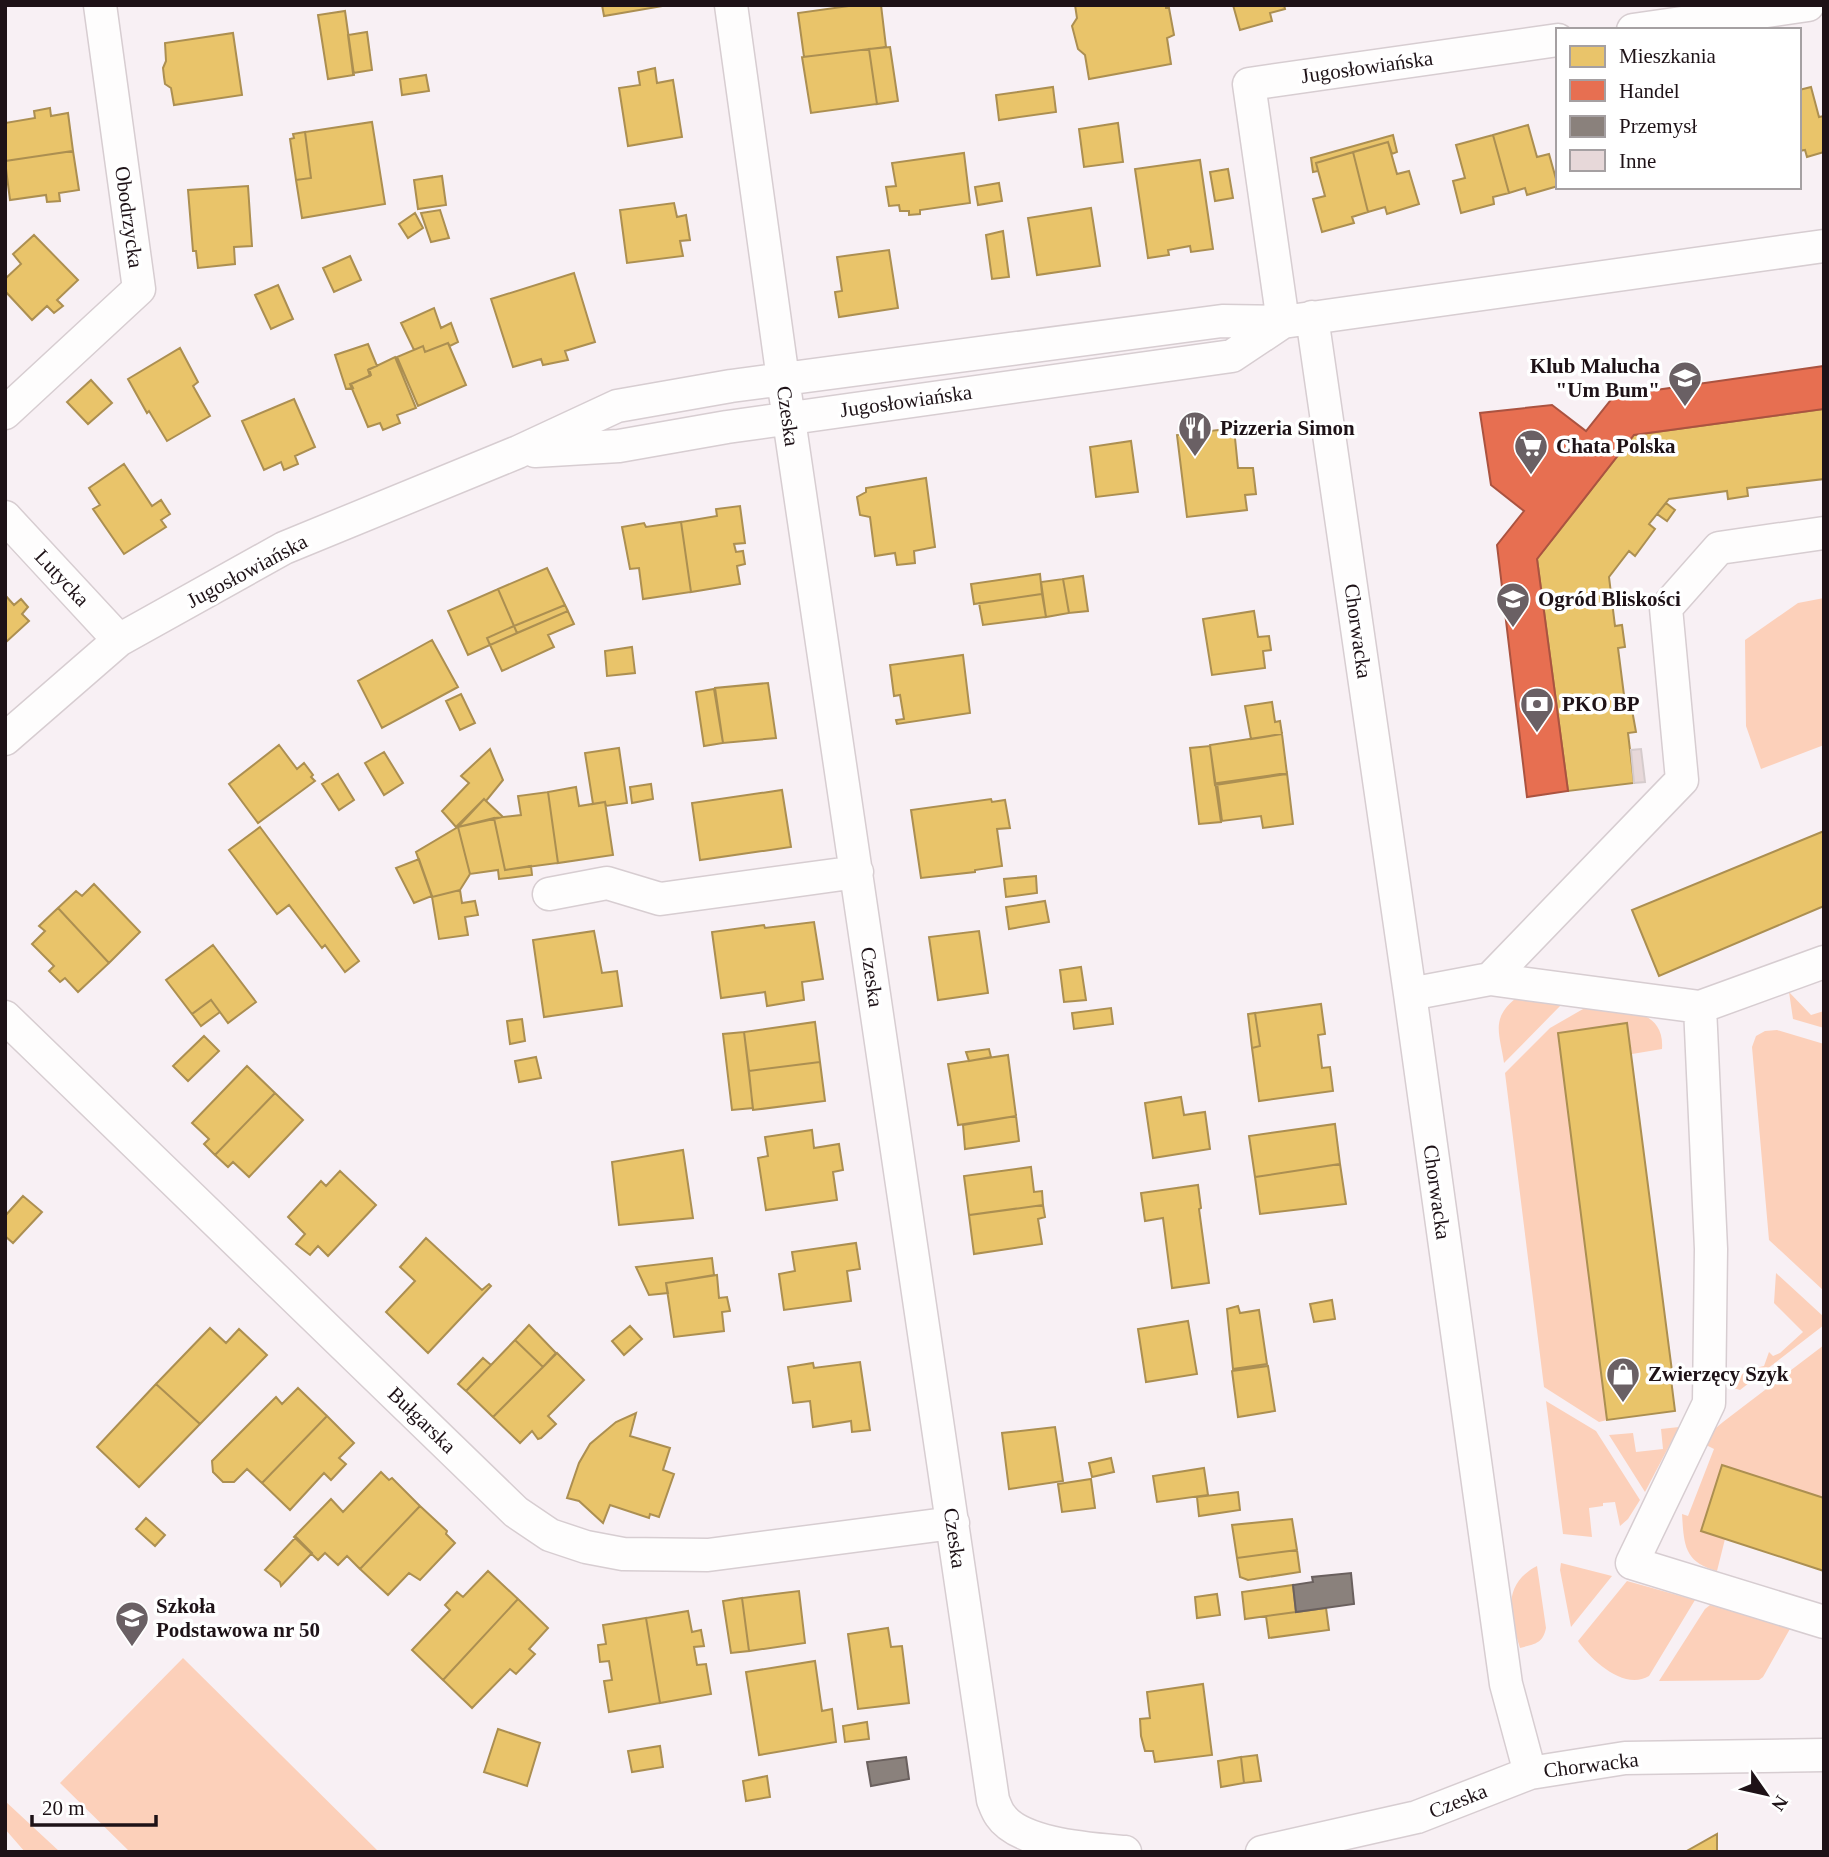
<svg xmlns="http://www.w3.org/2000/svg" width="1829" height="1857" viewBox="0 0 1829 1857" font-family="'Times New Roman',serif">
  <rect width="100%" height="100%" fill="#f8f0f4"/>
  <!-- green -->
  <path fill="#fcd0ba" d="M1824 598V745L1761 769 1746 726 1745 640 1798 603Z
    M1789 992 1811 1015 1824 1011V1028L1793 1019Z
    M1516 998 1564 1002 1504 1063C1500 1034 1490 1019 1516 998Z
    M1590 1005C1621 1011 1665 1007 1662 1049L1632 1054 1627 1024 1558 1033 1607 1420 1599 1422 1544 1387 1505 1073 1550 1028Z
    M1777 1030 1824 1044V1291L1769 1240 1752 1047 1756 1036 1765 1031Z
    M1776 1273 1824 1317V1325L1740 1390 1730 1387 1733 1373 1764 1366 1769 1352 1773 1356 1780 1353 1803 1332 1774 1303Z
    M1824 1345V1498L1722 1465 1701 1530 1725 1539 1717 1571C1684 1562 1684 1545 1682 1514L1688 1516 1714 1449 1704 1444 1711 1432 1723 1422Z
    M1546 1401 1596 1431 1640 1500 1628 1519 1620 1526 1615 1502 1603 1503V1506L1589 1508 1592 1537 1563 1534Z
    M1679 1427 1645 1492 1609 1435 1633 1433 1636 1452 1663 1449 1661 1429Z
    M1561 1563 1612 1576 1571 1627 1560 1570Z
    M1537 1566 1546 1628C1543 1644 1534 1644 1520 1648 1510 1616 1501 1585 1537 1566Z
    M1627 1581 1695 1600 1649 1676C1624 1691 1591 1660 1578 1641Z
    M1710 1605 1791 1627 1763 1677 1759 1680 1659 1681 1705 1609Z
    M183 1658 378 1851 377 1852H130L60 1783Z
    M5 1801 60 1852H25L5 1829Z"/>
  <!-- homes -->
  <path fill="#e9c46a" stroke="#ac8f51" stroke-width="2" d="M602 5H663V6L604 16Z
    M856 5H881L886 47 804 57 798 13Z
    M1075 5H1166V8H1169L1174 35 1167 38 1171 64 1089 79 1085 55 1078 49 1072 26 1077 18Z
    M1233 5H1284L1285 9 1270 13 1272 21 1240 30Z
    M345 11 354 75 328 79 318 15Z
    M367 32 372 70 353 73 348 35Z
    M233 33 242 95 174 105 171 88 165 84 164 77 163 68 166 61 165 43Z
    M890 47 898 101 877 104 869 49Z
    M869 49 877 104 811 113 802 57Z
    M655 68 657 83 673 80 682 137 628 146 619 88 640 85 638 72Z
    M426 75 429 91 402 95 400 79Z
    M1053 87 1056 112 999 120 996 95Z
    M1811 87 1819 117 1824 116V152L1807 157 1805 150 1799 151V90Z
    M50 108 51 116 68 113 73 151 5 161V123L35 118 34 111Z
    M372 122 385 204 302 218 296 180 311 178 305 132Z
    M1118 123 1123 162 1084 167 1079 129Z
    M1528 125 1537 157 1549 154 1558 186 1527 195 1525 188 1509 193 1493 135Z
    M305 132 311 178 296 180 290 139 294 138 293 134Z
    M1393 135 1397 152 1392 154 1388 142 1316 163 1318 171 1313 172 1311 158Z
    M1493 135 1509 193 1493 197 1494 204 1461 213 1453 181 1465 178 1456 145Z
    M1388 142 1397 174 1409 171 1419 204 1387 214 1385 207 1368 212 1353 152Z
    M73 151 79 190 59 193 60 201 47 202 46 195 10 200 5 161Z
    M1353 152 1368 212 1352 217 1354 223 1322 232 1313 199 1325 196 1316 163Z
    M964 153 970 203 920 210V214L909 215V211H900L899 205 889 206 886 187 896 186 892 163Z
    M1200 160 1213 249 1191 252 1190 246 1168 250 1169 255 1148 258 1135 169Z
    M1228 169 1233 198 1215 201 1210 172Z
    M442 176 446 205 418 209 414 180Z
    M999 183 1002 201 978 205 975 187Z
    M248 186 252 246 234 247 235 264 198 268 196 251H193L188 190Z
    M674 203 677 217 686 215 690 240 680 241 683 256 627 263 620 210Z
    M1091 208 1100 266 1037 275 1028 218Z
    M440 210 449 238 431 242 421 213Z
    M415 213 423 228 408 238 399 224Z
    M1003 231 1009 277 992 279 986 235Z
    M34 235 78 280 57 300 63 306 54 313 47 306 32 320 5 291V279L21 264 13 254Z
    M889 250 898 308 839 317 835 292 842 291 837 257Z
    M350 256 361 280 334 292 323 268Z
    M574 273 595 342 565 351 568 360 543 365 541 359 513 367 491 299Z
    M278 285 293 319 271 329 255 295Z
    M434 308 441 328 451 323 458 342 450 346 448 343 425 352 423 346 414 350 401 323Z
    M448 343 466 385 418 406 397 357 423 346 425 352Z
    M368 344 377 366 369 369 371 375 351 384 353 388 346 389 335 355Z
    M180 348 198 382 193 386 210 416 167 441 149 411 147 413 128 379Z
    M395 357 416 408 397 415 400 423 383 430 380 423 368 427 350 384 370 376 368 370Z
    M91 380 112 403 88 424 67 402Z
    M294 399 315 447 295 456 298 464 284 470 281 462 264 470 242 421Z
    M1824 409V479L1747 488 1748 496 1728 499 1727 491 1669 499 1649 524 1655 529 1635 556 1629 551 1609 577 1615 626 1622 625 1625 647 1618 648 1626 711 1632 710 1636 732 1628 733 1634 783 1568 791 1537 559 1634 435Z
    M1234 428 1238 468H1253L1256 494 1245 495 1247 510 1187 517 1177 435Z
    M1131 441 1138 492 1096 497 1090 447Z
    M124 464 152 506 161 500 170 514 161 520 166 527 124 554 93 509 100 505 89 488Z
    M926 478 935 547 914 551 915 563 897 565 895 553 875 556 870 517 860 515 857 497 866 492V488Z
    M1666 503 1675 510 1667 521 1657 514Z
    M740 506 745 543 734 544 736 552 743 551 745 564 737 566 740 584 691 592 681 522 717 516 716 509Z
    M681 522 691 592 643 599 639 568 630 569 622 527 644 523 646 527Z
    M547 568 565 605 514 626 498 589Z
    M1040 574 1042 594 974 604 971 584Z
    M1083 576 1088 611 1069 613 1063 579Z
    M1063 579 1069 613 1046 617 1041 582Z
    M498 589 514 626 487 638 490 645 468 655 448 611Z
    M1042 594 1046 617 983 625 979 603Z
    M5 595 14 605 21 599 28 607 22 614 29 621 5 643Z
    M565 605 568 611 517 633 514 626Z
    M565 605 574 624 548 635 554 647 502 671 490 645 568 611Z
    M1254 611 1258 637 1269 636 1271 650 1263 651 1265 668 1212 675 1203 619Z
    M514 626 517 633 490 645 487 638Z
    M432 640 458 687 382 728 358 681Z
    M632 647 635 673 607 676 605 651Z
    M963 655 970 713 897 724 896 720 904 719 900 695 894 696 890 665Z
    M768 683 776 738 723 743 715 688Z
    M714 689 723 743 704 746 696 692Z
    M461 694 475 723 460 730 446 701Z
    M1272 702 1275 722 1280 721 1282 734 1251 739 1245 706Z
    M1282 734 1287 774 1215 785 1210 745Z
    M279 745 297 769 304 763 313 775 311 777 315 781 258 823 229 784Z
    M1210 746 1221 822 1199 824 1190 748Z
    M619 748 627 803 606 806 605 802 593 804 585 753Z
    M490 749 503 780 486 801 484 799 456 827 442 811 469 783 461 776Z
    M384 752 403 783 384 795 365 763Z
    M1287 773 1293 824 1263 828 1261 816 1222 821 1217 783Z
    M338 774 354 800 339 810 322 784Z
    M651 784 653 799 632 803 630 787Z
    M576 787 579 806 605 802 613 855 558 863 548 792Z
    M782 790 791 847 700 860 692 803Z
    M548 792 558 863 505 870 494 818 521 815 518 796Z
    M484 799 503 817 458 827Z
    M991 799 992 802 1005 800 1010 828 997 829 1002 866 975 870V872L921 878 911 810Z
    M494 818 505 870 531 866 532 875 499 879 498 870 470 874 458 827Z
    M260 827 359 961 345 972 325 945 322 948 289 905 277 914 229 850Z
    M458 827 470 874 460 890 432 897 416 852Z
    M1824 831V906L1659 976 1632 910Z
    M419 859 432 896 414 903 396 868Z
    M1036 876 1037 893 1006 897 1004 879Z
    M94 884 140 932 109 963 58 908 76 891 82 896Z
    M460 890 462 903 475 901 478 915 465 917 468 935 439 939 432 897Z
    M1045 901 1049 922 1009 929 1006 907Z
    M58 908 109 963 78 992 65 978 60 982 49 971 54 966 32 944 45 931 39 926Z
    M814 922 823 979 802 982 804 1000 767 1006 765 992 721 998 712 932 764 925 765 928Z
    M594 931 602 973 617 971 622 1006 544 1017 533 940Z
    M979 931 988 993 938 1000 929 937Z
    M213 945 256 1002 228 1023 211 1000 192 1014 166 980Z
    M1081 967 1086 1000 1064 1002 1060 970Z
    M211 1000 220 1012 201 1026 192 1014Z
    M1321 1004 1325 1034 1318 1035 1322 1068 1330 1067 1333 1091 1259 1101 1252 1048 1260 1046 1255 1013Z
    M1111 1008 1113 1024 1074 1029 1072 1013Z
    M1255 1013 1260 1046 1252 1048 1248 1014Z
    M522 1019 525 1041 510 1044 507 1021Z
    M815 1022 820 1062 749 1071 744 1032Z
    M1627 1023 1673 1379H1671L1675 1411 1607 1420 1558 1033Z
    M744 1032 753 1108 732 1110 723 1034Z
    M204 1036 219 1051 188 1081 173 1066Z
    M989 1049 991 1057 969 1061 966 1052Z
    M1008 1055 1016 1116 958 1125 948 1064Z
    M536 1057 541 1078 519 1082 515 1061Z
    M820 1062 825 1101 753 1110 749 1071Z
    M247 1066 275 1093 215 1155 204 1144 209 1139 192 1123Z
    M275 1093 303 1120 249 1177 233 1162 228 1167 215 1155Z
    M1181 1097 1184 1115 1205 1112 1210 1149 1153 1158 1145 1103Z
    M1016 1116 1019 1141 965 1149 963 1125Z
    M1335 1124 1340 1164 1255 1177 1249 1136Z
    M812 1130 814 1148 839 1144 843 1170 833 1172 837 1200 766 1210 758 1158 768 1156 765 1137Z
    M683 1150 693 1218 619 1225 612 1162Z
    M1340 1164 1346 1204 1260 1214 1255 1177Z
    M1031 1167 1034 1192 1042 1191 1043 1205 969 1215 964 1176Z
    M340 1171 376 1205 328 1256 318 1246 310 1255 296 1244 305 1234 288 1217 321 1181 326 1186Z
    M1198 1185 1201 1208 1199 1209 1209 1283 1172 1288 1163 1218 1145 1221 1141 1193Z
    M23 1196 42 1212 13 1243 5 1236V1216Z
    M1043 1205 1045 1217 1038 1219 1042 1244 974 1254 969 1215Z
    M426 1238 482 1290 489 1284 491 1286 428 1353 386 1312 415 1281 400 1267Z
    M856 1243 860 1269 847 1271 851 1301 784 1310 779 1274 795 1271 792 1252Z
    M712 1258 714 1275 666 1283 668 1293 649 1295 636 1267Z
    M717 1275 719 1298 727 1297 730 1311 722 1312 724 1331 674 1337 666 1283Z
    M1332 1300 1335 1319 1314 1322 1310 1304Z
    M1238 1306 1240 1313 1259 1310 1267 1364 1233 1369 1227 1309Z
    M1188 1321 1197 1374 1146 1382 1138 1329Z
    M529 1325 556 1353 543 1367 515 1340Z
    M630 1326 642 1339 624 1355 612 1341Z
    M210 1328 226 1343 239 1329 267 1355 200 1424 156 1384Z
    M515 1340 543 1367 493 1417 466 1391Z
    M557 1353 584 1380 548 1416 556 1424 541 1438 538 1439 532 1431 520 1443 493 1417Z
    M483 1358 491 1365 466 1391 458 1384Z
    M860 1362 870 1430 852 1432 851 1421 813 1427 810 1401 793 1403 788 1367 813 1363 814 1368Z
    M1268 1366 1275 1411 1238 1417 1232 1371Z
    M156 1384 200 1424 139 1487 97 1447Z
    M298 1388 327 1416 262 1483 247 1469 234 1482H223L213 1472 212 1461 276 1397 282 1404Z
    M636 1413 630 1436 670 1448 663 1470 674 1474 659 1517 650 1514 649 1518 610 1505 603 1523 579 1501 567 1498 579 1463 590 1444 616 1422Z
    M327 1416 354 1443 339 1458 346 1464 331 1480 324 1473 290 1510 262 1483Z
    M1055 1427 1063 1481 1009 1489 1002 1433Z
    M1111 1458 1114 1472 1092 1477 1089 1463Z
    M1722 1465 1824 1498V1571L1701 1531Z
    M1204 1468 1208 1495 1157 1502 1153 1476Z
    M381 1472 389 1480 392 1478 420 1506 360 1569 347 1556 338 1565 325 1553 318 1560 294 1537 331 1499 343 1512Z
    M1091 1479 1095 1508 1062 1512 1058 1484Z
    M1238 1492 1240 1510 1199 1516 1197 1497Z
    M420 1506 447 1531 446 1534 455 1543 420 1580 409 1573 388 1595 360 1569Z
    M146 1518 165 1535 155 1546 136 1529Z
    M1292 1519 1297 1550 1237 1558 1232 1525Z
    M296 1537 312 1553 281 1586 280 1582 265 1570Z
    M1297 1550 1300 1572 1248 1580 1240 1577 1237 1558Z
    M488 1571 518 1599 443 1680 412 1650 450 1610 445 1605 457 1592 463 1597Z
    M1293 1585 1296 1612 1245 1619 1242 1592Z
    M799 1591 805 1643 749 1651 742 1598Z
    M1217 1594 1220 1615 1197 1618 1195 1597Z
    M742 1598 749 1651 731 1653 723 1601Z
    M518 1599 548 1628 529 1649 535 1654 516 1674 510 1669 472 1708 443 1680Z
    M1326 1608 1329 1630 1269 1638 1266 1616Z
    M688 1611 692 1632 701 1630 704 1646 694 1647 697 1665 706 1664 711 1694 660 1703 646 1618Z
    M646 1618 660 1703 609 1712 604 1681 612 1680 609 1661 600 1662 598 1645 606 1644 603 1625Z
    M888 1628 891 1647 902 1646 909 1703 858 1709 848 1634Z
    M815 1661 822 1711 832 1709 836 1742 759 1755 746 1672Z
    M1203 1684 1212 1755 1155 1762 1153 1751H1145L1141 1736 1140 1719 1150 1718 1147 1692Z
    M867 1722 869 1739 845 1742 843 1726Z
    M498 1729 540 1743 527 1786 484 1772Z
    M660 1746 663 1767 632 1772 628 1751Z
    M1257 1755 1261 1781 1244 1783 1241 1757Z
    M1241 1757 1244 1783 1221 1787 1218 1761Z
    M767 1776 770 1797 746 1801 743 1781Z
    M1717 1834V1852H1685Z"/>
  <!-- shops -->
  <path fill="#e76f51" stroke="#ab5340" stroke-width="2" d="M1824 366V409L1634 435 1537 559 1568 791 1527 797 1497 545 1524 511 1491 485 1480 413 1552 405 1586 431 1614 396Z"/>
  <!-- industry -->
  <path fill="#8a817c" stroke="#6a605e" stroke-width="2" d="M1351 1573 1354 1604 1296 1612 1293 1585 1313 1582 1312 1577Z
    M906 1757 909 1779 871 1786 867 1762Z"/>
  <!-- building -->
  <path fill="#e7d8d9" stroke="#d5cbcc" stroke-width="2" d="M1641 749 1645 782 1634 783 1631 750Z"/>
  <g fill="none" stroke-linecap="round" stroke-linejoin="round">
    <!-- minor casing -->
    <g stroke="#d7cdd1" stroke-width="35">
      <path id="minor" d="M731 5 783 379 993 1800C995 1805 997 1811 1000 1815 1020 1845 1092 1849 1125 1852
        M1633 30 1808 5
        M1312 317 1410 994 1506 1684 1530 1773
        M1283 322 1249 84 1558 40
        M5 413 139 289 100 5
        M535 451 619 446 727 427 1232 356 1283 322
        M5 517 119 640
        M5 739 119 640 284 548 518 452 617 406 731 386 1222 321 1283 322 1824 246
        M549 894 607 883 660 899 857 872
        M1824 962 1700 1007 1711 1249 1709 1403 1632 1563 1824 1622
        M1490 979 1682 780 1666 608 1719 548 1824 533
        M1410 994 1490 979 1700 1007
        M5 1017 516 1512 550 1535 586 1547 623 1554 708 1555 953 1523
        M1262 1852 1417 1817 1530 1773 1625 1758 1824 1755"/>
    </g>
    <!-- minor -->
    <use href="#minor" stroke="#fefdfd" stroke-width="32"/>
  </g>
  <!-- icons -->
  <defs>
    <g id="school-pin" transform="scale(1.75)"><path d="M0 17L-7.5 6A9.5 9.5 0 1 1 7.5 6Z" fill="#6a6064" stroke="#fff"/><path d="M0-5L7-2L0 1L-7-2ZM-4 1L0 2.5L4 1V4Q0 6-4 4Z" fill="#fff"/></g>
    <g id="restaurant-pin" transform="scale(1.75)"><path d="M0 17L-7.5 6A9.5 9.5 0 1 1 7.5 6Z" fill="#6a6064" stroke="#fff"/><path d="M-5-6h1v4h1v-4h1v4h1v-4h1v5L-1.5 .5V6h-2V.5L-5-1ZM5-6V6H3V1.5H1.5Q1.5-4 5-6Z" fill="#fff"/></g>
    <g id="supermarket-pin" transform="scale(1.75)"><path d="M0 17L-7.5 6A9.5 9.5 0 1 1 7.5 6Z" fill="#6a6064" stroke="#fff"/><path d="M-6-5.5h2.5l.6 2H6L4.5 2H-2.5L-4.4-4H-6ZM-1.5 3.2a1.3 1.3 0 1 0 .1 0ZM3 3.2a1.3 1.3 0 1 0 .1 0Z" fill="#fff"/></g>
    <g id="bank-pin" transform="scale(1.75)"><path d="M0 17L-7.5 6A9.5 9.5 0 1 1 7.5 6Z" fill="#6a6064" stroke="#fff"/><path d="M-6-4H6V4H-6ZM0-2.3a2.3 2.3 0 1 0 0 4.6a2.3 2.3 0 1 0 0-4.6Z" fill="#fff"/></g>
    <g id="shop-pin" transform="scale(1.75)"><path d="M0 17L-7.5 6A9.5 9.5 0 1 1 7.5 6Z" fill="#6a6064" stroke="#fff"/><path d="M-5-2.5h2.3a2.7 3.5 0 0 1 5.4 0H5L5.5 6h-11ZM-1.5-2.5h3a1.5 2.3 0 0 0-3 0Z" fill="#fff"/></g>
  </defs>
  <g fill-rule="evenodd">
    <use href="#school-pin" x="1685" y="378"/>
    <use href="#restaurant-pin" x="1195" y="428"/>
    <use href="#supermarket-pin" x="1531" y="446"/>
    <use href="#school-pin" x="1513" y="599"/>
    <use href="#bank-pin" x="1537" y="704"/>
    <use href="#shop-pin" x="1623" y="1374"/>
    <use href="#school-pin" x="132" y="1618"/>
  </g>
  <g text-anchor="middle" dominant-baseline="central" stroke-width="7" stroke-linejoin="round" paint-order="stroke">
    <!-- street labels -->
    <g font-size="21" fill="#1e1217" stroke="#fff">
      <text transform="translate(1367 67) rotate(-8)">Jugosłowiańska</text>
      <text transform="translate(129 217) rotate(82)">Obodrzycka</text>
      <text transform="translate(906 401) rotate(-8)">Jugosłowiańska</text>
      <text transform="translate(788 416) rotate(82)">Czeska</text>
      <text transform="translate(247 571) rotate(-28)">Jugosłowiańska</text>
      <text transform="translate(62 578) rotate(47)">Lutycka</text>
      <text transform="translate(1358 631) rotate(82)">Chorwacka</text>
      <text transform="translate(872 977) rotate(82)">Czeska</text>
      <text transform="translate(1437 1192) rotate(82)">Chorwacka</text>
      <text transform="translate(422 1420) rotate(44)">Bułgarska</text>
      <text transform="translate(955 1538) rotate(82)">Czeska</text>
      <text transform="translate(1591 1765) rotate(-7)">Chorwacka</text>
      <text transform="translate(1458 1801) rotate(-22)">Czeska</text>
    </g>
    <!-- poi labels -->
    <g font-size="21" font-weight="bold" fill="#1e1217" stroke="#fff" text-anchor="start">
      <text x="1660" y="366" text-anchor="end">Klub Malucha<tspan x="1660" dy="24">"Um Bum"</tspan></text>
      <text x="1220" y="428">Pizzeria Simon</text>
      <text x="1556" y="446">Chata Polska</text>
      <text x="1538" y="599">Ogród Bliskości</text>
      <text x="1562" y="704">PKO BP</text>
      <text x="1648" y="1374">Zwierzęcy Szyk</text>
      <text x="156" y="1606">Szkoła<tspan x="156" dy="24">Podstawowa nr 50</tspan></text>
    </g>
  </g>
  <!-- border -->
  <rect width="1829" height="1857" fill="none" stroke="#1e1217" stroke-width="14"/>
  <!-- legend -->
  <rect x="1556" y="28" width="245" height="161" fill="#ffffff" stroke="#a5a0a2" stroke-width="2"/>
  <rect x="1570" y="46" width="35" height="21" fill="#e9c46a" stroke="#a5a0a2" stroke-width="2"/>
  <text x="1619" y="63" font-size="21" fill="#1e1217">Mieszkania</text>
  <rect x="1570" y="80" width="35" height="21" fill="#e76f51" stroke="#a5a0a2" stroke-width="2"/>
  <text x="1619" y="98" font-size="21" fill="#1e1217">Handel</text>
  <rect x="1570" y="116" width="35" height="21" fill="#8a817c" stroke="#a5a0a2" stroke-width="2"/>
  <text x="1619" y="133" font-size="21" fill="#1e1217">Przemysł</text>
  <rect x="1570" y="150" width="35" height="21" fill="#e7d8d9" stroke="#a5a0a2" stroke-width="2"/>
  <text x="1619" y="168" font-size="21" fill="#1e1217">Inne</text>
  <!-- north arrow -->
  <g transform="translate(1766 1794) rotate(124)" stroke="#ffffff" stroke-width="5" paint-order="stroke">
  <path d="M0-5L12 26L0 18L-12 26Z" fill="#1e1217"/>
  <text y="-10" font-size="19" font-weight="bold" text-anchor="middle" fill="#1e1217">N</text>
  </g>
  <!-- scale -->
  <path d="M32 1815v10h124v-10" fill="none" stroke="#1e1217" stroke-width="3.5"/>
  <text x="42" y="1815" font-size="21" fill="#1e1217" stroke="#ffffff" stroke-width="5" paint-order="stroke">20 m</text>
</svg>
